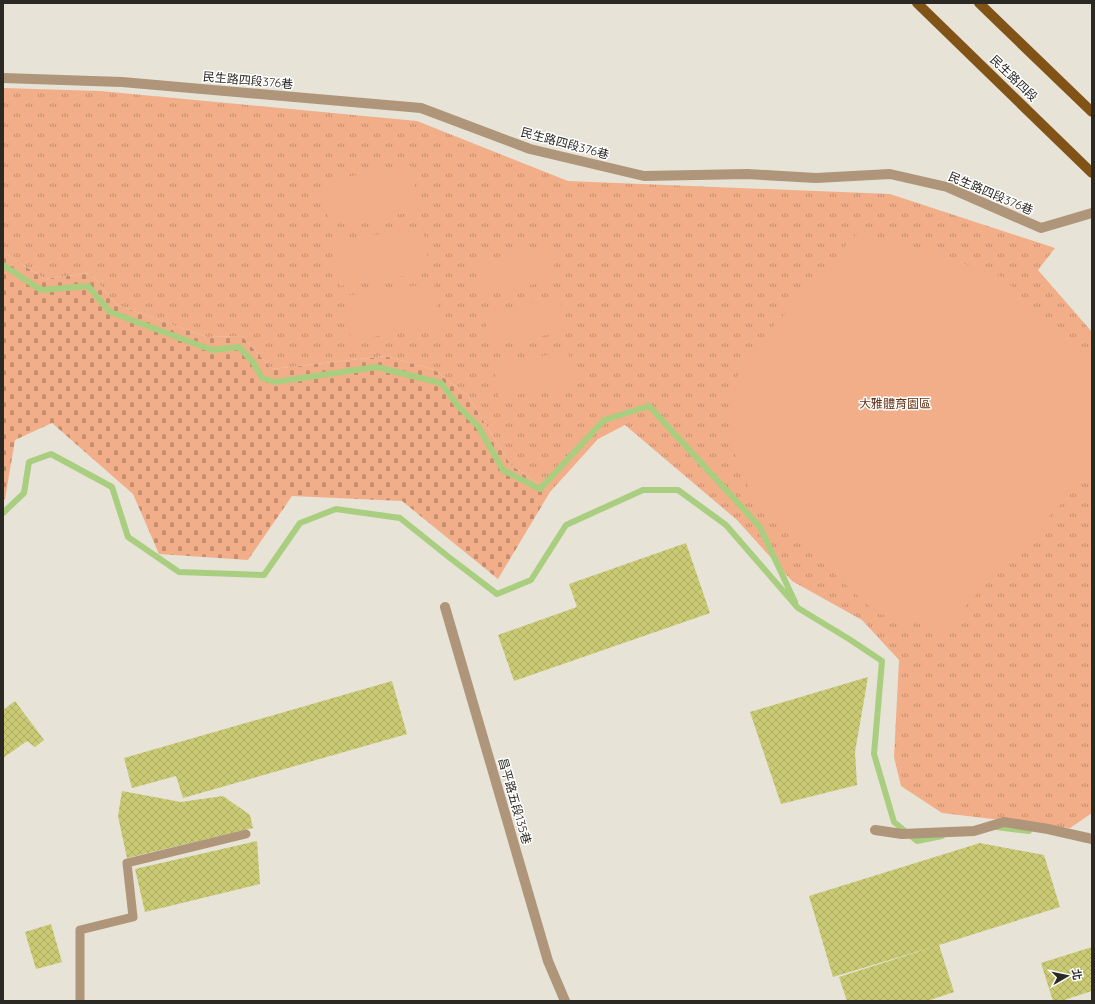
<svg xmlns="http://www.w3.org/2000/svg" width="1095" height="1004" viewBox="0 0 1095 1004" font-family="Quicksand,'Noto Sans TC',sans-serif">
  <defs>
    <pattern id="cemetery-stones" width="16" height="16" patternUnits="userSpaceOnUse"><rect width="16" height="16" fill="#f2ae89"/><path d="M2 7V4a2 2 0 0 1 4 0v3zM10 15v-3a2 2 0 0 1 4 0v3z" fill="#c48e70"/></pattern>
    <pattern id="park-tufts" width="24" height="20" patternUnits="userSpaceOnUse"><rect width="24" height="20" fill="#f2ae89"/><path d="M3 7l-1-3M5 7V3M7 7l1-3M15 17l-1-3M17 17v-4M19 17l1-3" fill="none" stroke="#c48e70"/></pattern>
    <pattern id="building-cross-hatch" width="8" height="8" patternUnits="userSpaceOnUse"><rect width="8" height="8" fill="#c9ca73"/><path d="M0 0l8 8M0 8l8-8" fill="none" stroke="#adae63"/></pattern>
  </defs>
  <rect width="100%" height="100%" fill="#e7e3d7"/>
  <!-- cemetery -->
  <path fill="url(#cemetery-stones)" d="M3 252 45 279 90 273 117 305 207 337 242 336 272 369 385 356 435 370 468 396 511 465 550 492 498 579 402 501 292 496 248 560 159 554 133 494 52 423 15 440 5 499 3 500Z"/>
  <!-- park -->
  <path fill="url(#park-tufts)" d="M3 88 100 91 417 121 568 181 890 194 1055 248 1038 270 1092 332V813L1070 828 942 813 901 786 894 757 899 660 862 620 792 581 737 520 625 425 598 439 550 492 511 465 468 396 435 370 385 356 272 369 242 336 207 337 117 305 90 273 45 279 3 252Z"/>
  <!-- pitch -->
  <path fill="#f2ae89" d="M412 166 419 211 330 225 322 181Z
    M423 228 430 272 340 286 333 241Z
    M859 231 988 271 1002 277 1092 366V471L943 630 876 613 753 497 738 466 730 431 731 409 735 381 752 350Z
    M551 247 557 280 481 294 475 261Z
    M434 283 441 327 351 340 344 296Z
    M559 299 565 332 489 345 484 312Z
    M568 351 574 384 499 398 493 365Z"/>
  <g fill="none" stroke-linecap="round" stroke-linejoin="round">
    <!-- stream -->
    <path stroke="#a9ce80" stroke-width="6" d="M3 265 41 290 88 286 110 312 212 350 239 347 253 362 262 378 275 382 376 367 441 383 458 406 478 426 503 470 540 489 604 420 649 406 760 527 795 602
      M3 513 24 493 29 462 51 454 112 487 128 537 179 572 264 575 300 523 336 509 400 518 450 558 497 594 531 580 566 525 643 490H678L726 525 798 608 849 639 882 661 874 754 894 822 917 841 942 836
      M996 827 1029 831"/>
  </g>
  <!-- building -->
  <path fill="url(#building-cross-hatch)" d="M686 543 710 613 514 681 498 635 577 607 569 584Z
    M868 677 855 752 857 785 781 804 750 712Z
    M392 681 407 734 183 798 176 776 132 788 124 758Z
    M15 701 44 740 35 747 27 741 3 758V710Z
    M122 791 181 802 223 796 250 815 253 828 127 858 118 816Z
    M257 841 260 884 145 912 135 869Z
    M980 843 1044 855 1060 907 939 945 954 992 927 1001H847L839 977 936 946 833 977 809 896Z
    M51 924 62 962 36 969 25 932Z
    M1092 947V991L1061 1001H1053L1041 963Z"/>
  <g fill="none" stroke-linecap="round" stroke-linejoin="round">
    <!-- service -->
    <path stroke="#af9579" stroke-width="9" d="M80 1001V930L133 917 127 863 246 834"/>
    <!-- minor -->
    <path stroke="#af9579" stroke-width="10" d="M3 78 122 82 421 108 530 149 644 176 747 174 816 178 890 174 947 187 1041 228 1092 213
      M445 607 548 961 565 1001
      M875 830 902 834 974 831 1004 822 1048 829 1092 839"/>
    <!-- primary -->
    <path stroke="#815317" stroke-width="10" d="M917 3 1092 173
      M979 3 1092 112"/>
  </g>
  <g text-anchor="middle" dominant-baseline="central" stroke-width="3" stroke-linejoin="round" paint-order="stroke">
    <!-- street labels -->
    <g font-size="12" fill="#2b2924" stroke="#fff">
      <text transform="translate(1014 78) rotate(44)">民生路四段</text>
      <text transform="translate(248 80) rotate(5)">民生路四段376巷</text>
      <text transform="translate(565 143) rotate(15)">民生路四段376巷</text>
      <text transform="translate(991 193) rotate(23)">民生路四段376巷</text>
      <text transform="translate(515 801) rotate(74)">昌平路五段135巷</text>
    </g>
    <!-- park labels -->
    <g font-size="12" fill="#653213" stroke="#fff">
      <text x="895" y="403">大雅體育園區</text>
    </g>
  </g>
  <!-- border -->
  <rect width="1095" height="1004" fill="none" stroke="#2b2924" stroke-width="8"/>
  <!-- north arrow -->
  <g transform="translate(1067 976) rotate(81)" stroke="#ffffff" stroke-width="3" paint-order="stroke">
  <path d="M0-3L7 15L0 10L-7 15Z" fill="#2b2924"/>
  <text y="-6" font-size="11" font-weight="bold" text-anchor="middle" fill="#2b2924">北</text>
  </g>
</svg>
